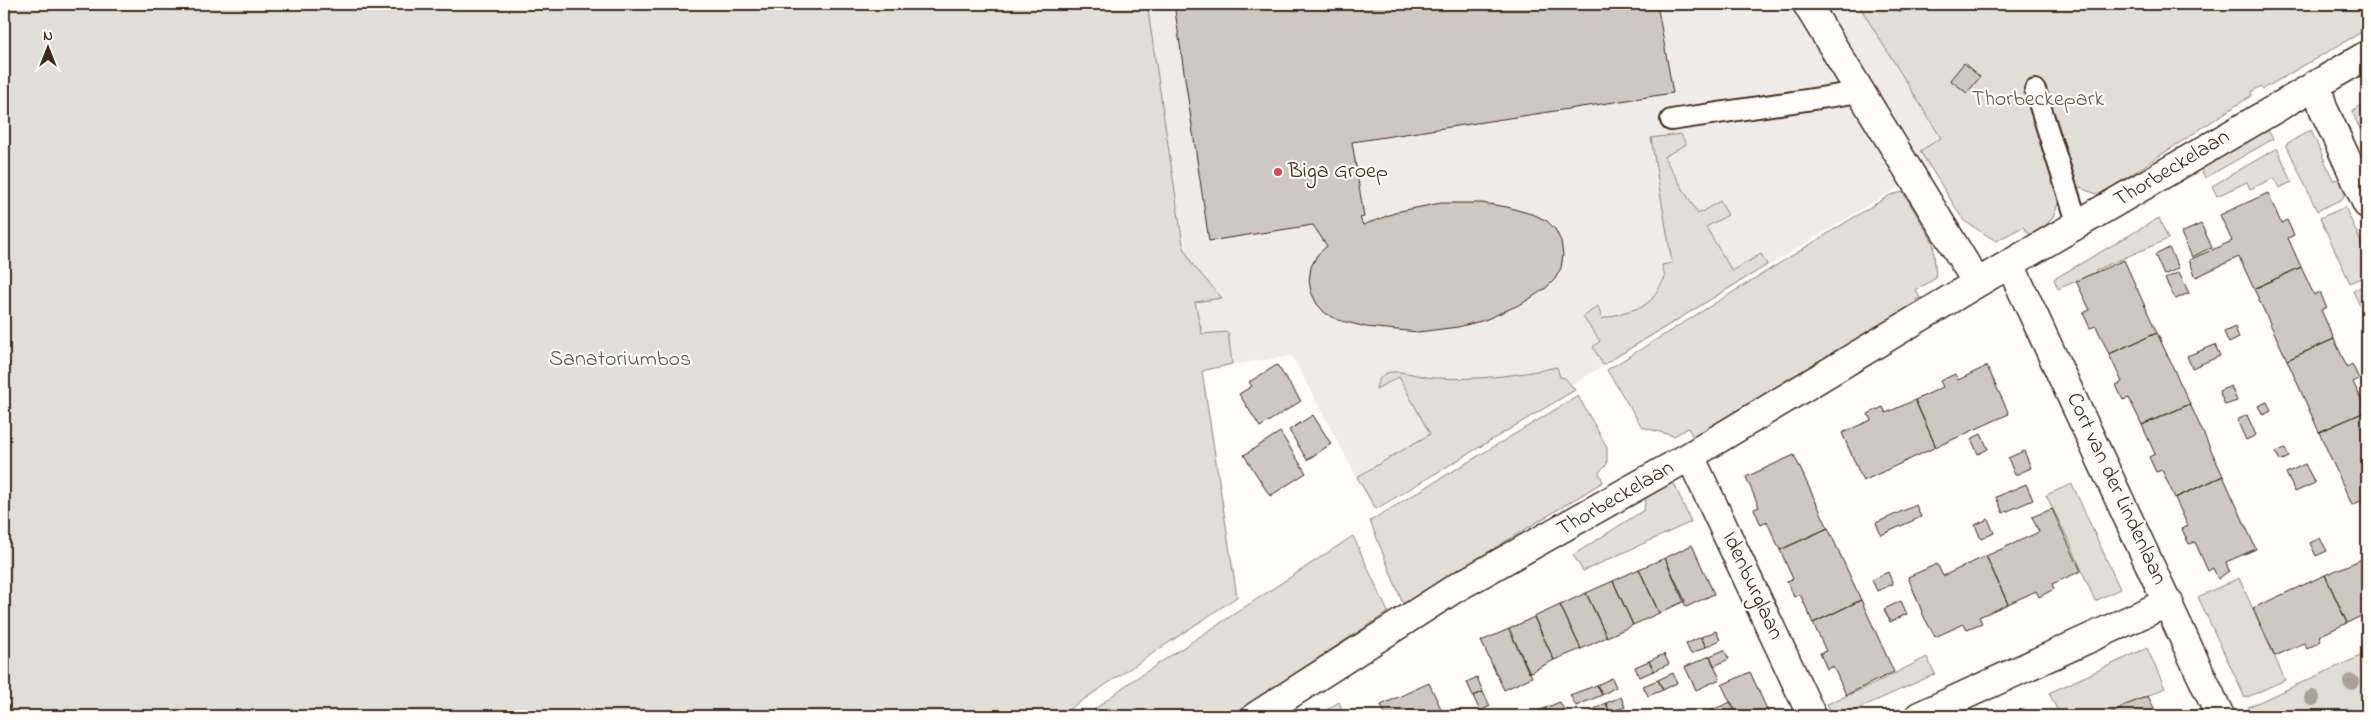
<svg xmlns="http://www.w3.org/2000/svg" width="2371" height="720" viewBox="0 0 2371 720" font-family="'Indie Flower',sans-serif">
  <rect width="100%" height="100%" fill="#fdfcf7"/>
  <filter id="ink" filterUnits="userSpaceOnUse"><feTurbulence type="fractalNoise" baseFrequency=".02" numOctaves="2"/><feDisplacementMap in="SourceGraphic" scale="10" xChannelSelector="R" yChannelSelector="G"/><feConvolveMatrix kernelMatrix="1 2 1 2 8 2 1 2 1" color-interpolation-filters="sRGB"/></filter>
  <g filter="url(#ink)">
    <!-- built -->
    <path fill="#efece7" d="M1147 4H1864L1956 152 1372 506 1292 356 1203 369Z"/>
    <!-- green -->
    <path fill="#e1ded7" stroke="#8e847a" d="M4 4H1147L1183 245 1192 264 1222 298 1195 302 1202 334 1228 332 1232 364 1202 371 1237 597 1059 716H4Z
      M1858 4H2367V29L2263 89 2261 86 2251 92 2252 95 2100 195 2085 190 2081 187 2058 200C2056 220 2046 226 2030 235L2023 227 1996 241 1964 221 1920 151 1941 138Z
      M2362 105 2367 117V145L2352 111Z
      M2268 130 2273 139 2205 178 2201 169Z
      M2311 130 2333 180 2340 179 2346 192 2342 199 2317 211 2286 144Z
      M1681 134 1686 144 1664 157 1698 214 1720 201 1728 215 1706 227 1732 271 1761 254 1767 265 1603 365 1593 347 1600 341 1583 317 1598 306 1602 319 1642 307 1652 299 1665 278 1662 265 1672 263 1651 138Z
      M2277 148 2292 182 2279 188 2274 178 2250 189 2247 182 2217 196 2212 186Z
      M1903 192 1933 242 1936 278 1916 290 1920 298 1916 300 1917 302 1693 437 1688 428 1674 436 1642 427 1607 370 1890 195Z
      M2345 207 2367 255V275L2350 283 2320 218Z
      M2159 218 2168 239 2096 270V272L2058 289 2054 279Z
      M2367 284V321L2353 291Z
      M1557 367 1560 377 1565 378 1575 390 1376 509 1357 477 1430 434 1399 377 1376 389C1377 380 1383 372 1393 372 1406 371 1421 377 1435 378 1476 380 1516 376 1557 367Z
      M1578 396 1607 447V464L1599 472 1603 482 1403 604 1370 521Z
      M1673 481 1691 522 1583 571 1573 555 1644 510 1646 498Z
      M2072 484 2120 589 2095 601 2070 543 2046 495Z
      M1353 536 1388 612 1230 716H1086L1126 685Z
      M2239 578 2285 680 2245 698 2198 597Z
      M2147 648 2165 688 2128 705 2127 704 2104 716H2060L2049 693Z
      M2367 653V716H2253L2248 707Z
      M1927 657 1935 674 1842 716H1833L1827 704 1874 684Z
      M1339 702 1345 716H1317Z"/>
    <!-- building -->
    <path fill="#cdc8c2" stroke="#3b2a1e" d="M1174 4H1657L1673 93 1352 142 1364 217 1360 218 1363 225 1400 211 1441 203H1482L1507 207 1535 215 1547 221 1555 229 1561 241 1563 255 1561 268 1555 279 1546 288 1523 303 1485 320 1458 327 1418 332 1366 327 1338 320 1325 313 1317 304 1311 292 1309 280 1311 267 1317 255 1327 246 1313 225 1209 241Z
      M1895 4H1913L1900 12Z
      M1964 63 1980 77 1967 93 1950 80Z
      M2268 193 2281 223 2287 220 2294 235 2288 238 2301 267 2254 289 2239 257 2196 277 2189 260 2232 241 2220 215Z
      M2201 224 2212 247 2192 257 2181 233Z
      M2169 248 2179 268 2164 275 2155 255Z
      M2124 260 2157 333 2109 354 2096 326 2090 328 2083 313 2090 310 2076 281Z
      M2301 267 2314 295 2320 292 2325 304 2327 307 2321 310 2334 339 2287 360 2254 289Z
      M2179 272 2189 293 2175 299 2165 279Z
      M2235 327 2239 338 2229 343 2224 332Z
      M2157 333 2190 404 2142 425 2129 398 2123 400 2116 385 2122 382 2109 354Z
      M2334 339 2347 367 2352 364 2359 379 2353 382 2367 411 2319 432 2287 360Z
      M2215 345 2220 356 2192 368 2187 356Z
      M1277 365 1301 401 1260 427 1239 394 1252 386 1249 382Z
      M1987 366 2009 414 1936 447 1915 400 1943 387 1940 381 1955 374 1958 380Z
      M2231 386 2237 401 2225 405 2219 391Z
      M1915 400 1936 447 1863 481 1842 433 1871 420 1868 414 1883 407 1886 413Z
      M2267 402 2271 411 2263 415 2258 406Z
      M2190 404 2223 476 2175 498 2162 470 2156 472 2149 457 2155 454 2142 425Z
      M2367 411V498L2352 505 2319 432Z
      M1313 415 1331 444 1307 460 1289 430Z
      M2247 415 2256 435 2246 440 2237 420Z
      M1280 432 1306 473 1270 496 1244 455Z
      M1981 434 1988 449 1978 454 1971 439Z
      M2285 448 2289 457 2280 461 2276 452Z
      M2024 451 2031 468 2015 475 2008 458Z
      M1794 455 1828 528 1780 550 1767 522 1761 525 1754 509 1759 507 1746 477Z
      M2305 464 2315 483 2295 492 2286 473Z
      M2223 476 2256 549 2226 562 2229 571 2218 579 2213 568 2208 571 2195 542 2189 544 2182 529 2188 526 2175 498Z
      M2026 484 2033 500 2003 513 1996 497Z
      M1916 505 1921 517 1881 535 1876 523Z
      M2052 509 2081 571 2052 584 2054 589 2039 597 2036 591 2008 604 1986 556 2039 532 2032 517Z
      M1988 519 1994 533 1981 539 1975 525Z
      M1828 528 1861 600 1813 623 1800 594 1794 597 1787 581 1793 579 1780 550Z
      M2320 538 2327 551 2316 556 2310 543Z
      M1692 545 1714 594 1686 607 1665 558Z
      M1986 556 2008 604 1979 617 1982 623 1967 629 1964 624 1935 637 1924 617 1908 577 1937 564 1943 576Z
      M2367 557V613L2347 623 2325 575Z
      M1665 558 1685 601 1659 613 1639 569Z
      M1639 569 1659 613 1633 625 1613 581Z
      M1888 572 1893 584 1877 591 1872 580Z
      M2325 575 2347 623 2319 636 2321 641 2307 649 2304 643 2275 656 2253 608Z
      M1613 581 1633 625 1607 637 1586 593Z
      M1586 593 1607 637 1581 649 1560 605Z
      M1861 600 1894 672 1846 695 1833 666 1827 669 1820 653 1826 651 1813 623Z
      M1901 601 1907 614 1890 622 1884 609Z
      M1560 605 1581 649 1554 660 1534 617Z
      M1534 617 1554 660 1529 673 1509 629Z
      M1509 629 1532 677 1504 690 1481 641Z
      M1716 631 1720 640 1706 647 1701 637Z
      M1701 637 1706 647 1691 654 1686 644Z
      M1724 650 1729 659 1714 666 1710 656Z
      M1664 654 1669 664 1654 671 1649 661Z
      M1710 656 1720 679 1696 690 1685 667Z
      M1649 661 1654 671 1639 677 1635 667Z
      M1750 672 1756 685 1770 716H1738L1728 698 1722 685Z
      M1673 673 1677 683 1663 690 1658 680Z
      M1477 677 1483 692 1473 696 1467 682Z
      M1612 678 1616 687 1602 695 1597 685Z
      M1658 680 1663 690 1648 696 1643 686Z
      M1429 683 1442 711 1428 716H1386L1381 705Z
      M1597 685 1602 695 1576 706 1570 695Z
      M1483 692 1490 706 1480 711 1473 696Z
      M2148 696 2158 716H2104L2121 709V707Z
      M1621 697 1625 707 1610 713 1606 703Z
      M1560 702 1565 712 1549 716 1545 708Z
      M1731 702 1738 716H1707L1705 713Z
      M1606 703 1610 713 1604 716H1594L1591 711Z
      M1545 708 1549 716H1531V715Z"/>
    <g fill="none" stroke-linecap="round" stroke-linejoin="round">
      <!-- service casing -->
      <g stroke="#3b2a1e" stroke-width="24">
        <path id="service" d="M2035 90 2078 225
          M1671 120 1860 92"/>
      </g>
      <!-- minor casing -->
      <g stroke="#3b2a1e" stroke-width="31">
        <path id="minor" d="M1807 4 1977 283
          M2316 84 2324 110 2367 204
          M2006 266 2014 273 2220 716
          M1690 456 1812 716
          M1256 716 1454 589 1690 456 1977 283 2367 55
          M1919 716 2169 602"/>
      </g>
      <!-- service -->
      <use href="#service" stroke="#fdfcf7" stroke-width="20"/>
      <!-- minor -->
      <use href="#minor" stroke="#fdfcf7" stroke-width="28"/>
    </g>
    <!-- trees -->
    <g fill="#a9a199">
      <circle cx="2351" cy="682" r="8"/>
      <circle cx="2312" cy="698" r="8"/>
    </g>
  </g>
  <!-- markers -->
  <circle fill="#d1495b" stroke="#fdfcf7" stroke-width="2" cx="1278" cy="172" r="5"/>
  <g text-anchor="middle" dominant-baseline="central" stroke-width="4.5" stroke-linejoin="round" paint-order="stroke">
    <!-- park labels -->
    <g font-size="22" fill="#64574c" stroke="#fdfcf7">
      <text x="2038" y="100">Thorbeckepark</text>
      <text x="620" y="360">Sanatoriumbos</text>
    </g>
    <!-- street labels -->
    <g font-size="22" fill="#3b2a1e" stroke="#fdfcf7">
      <text transform="translate(2172 169) rotate(-31)">Thorbeckelaan</text>
      <text transform="translate(2116 489) rotate(65)">Cort van der Lindenlaan</text>
      <text transform="translate(1616 499) rotate(-30)">Thorbeckelaan</text>
      <text transform="translate(1752 586) rotate(65)">Idenburglaan</text>
    </g>
    <!-- poi labels -->
    <g font-size="22" fill="#3b2a1e" stroke="#fdfcf7" text-anchor="start">
      <text x="1288" y="172">Biga Groep</text>
    </g>
  </g>
  <!-- margin -->
  <rect width="2371" height="720" fill="none" stroke="#fdfcf7" stroke-width="20"/>
  <rect x="10" y="10" width="2351" height="700" fill="none" stroke="#3b2a1e" stroke-width="2" filter="url(#ink)"/>
  <!-- north arrow -->
  <g transform="translate(48 48)" stroke="#fdfcf7" stroke-width="4" paint-order="stroke">
  <path d="M0-4L9 19L0 12L-9 19Z" fill="#3b2a1e"/>
  <text y="-8" font-size="14" font-weight="bold" text-anchor="middle" fill="#3b2a1e">N</text>
  </g>
</svg>
